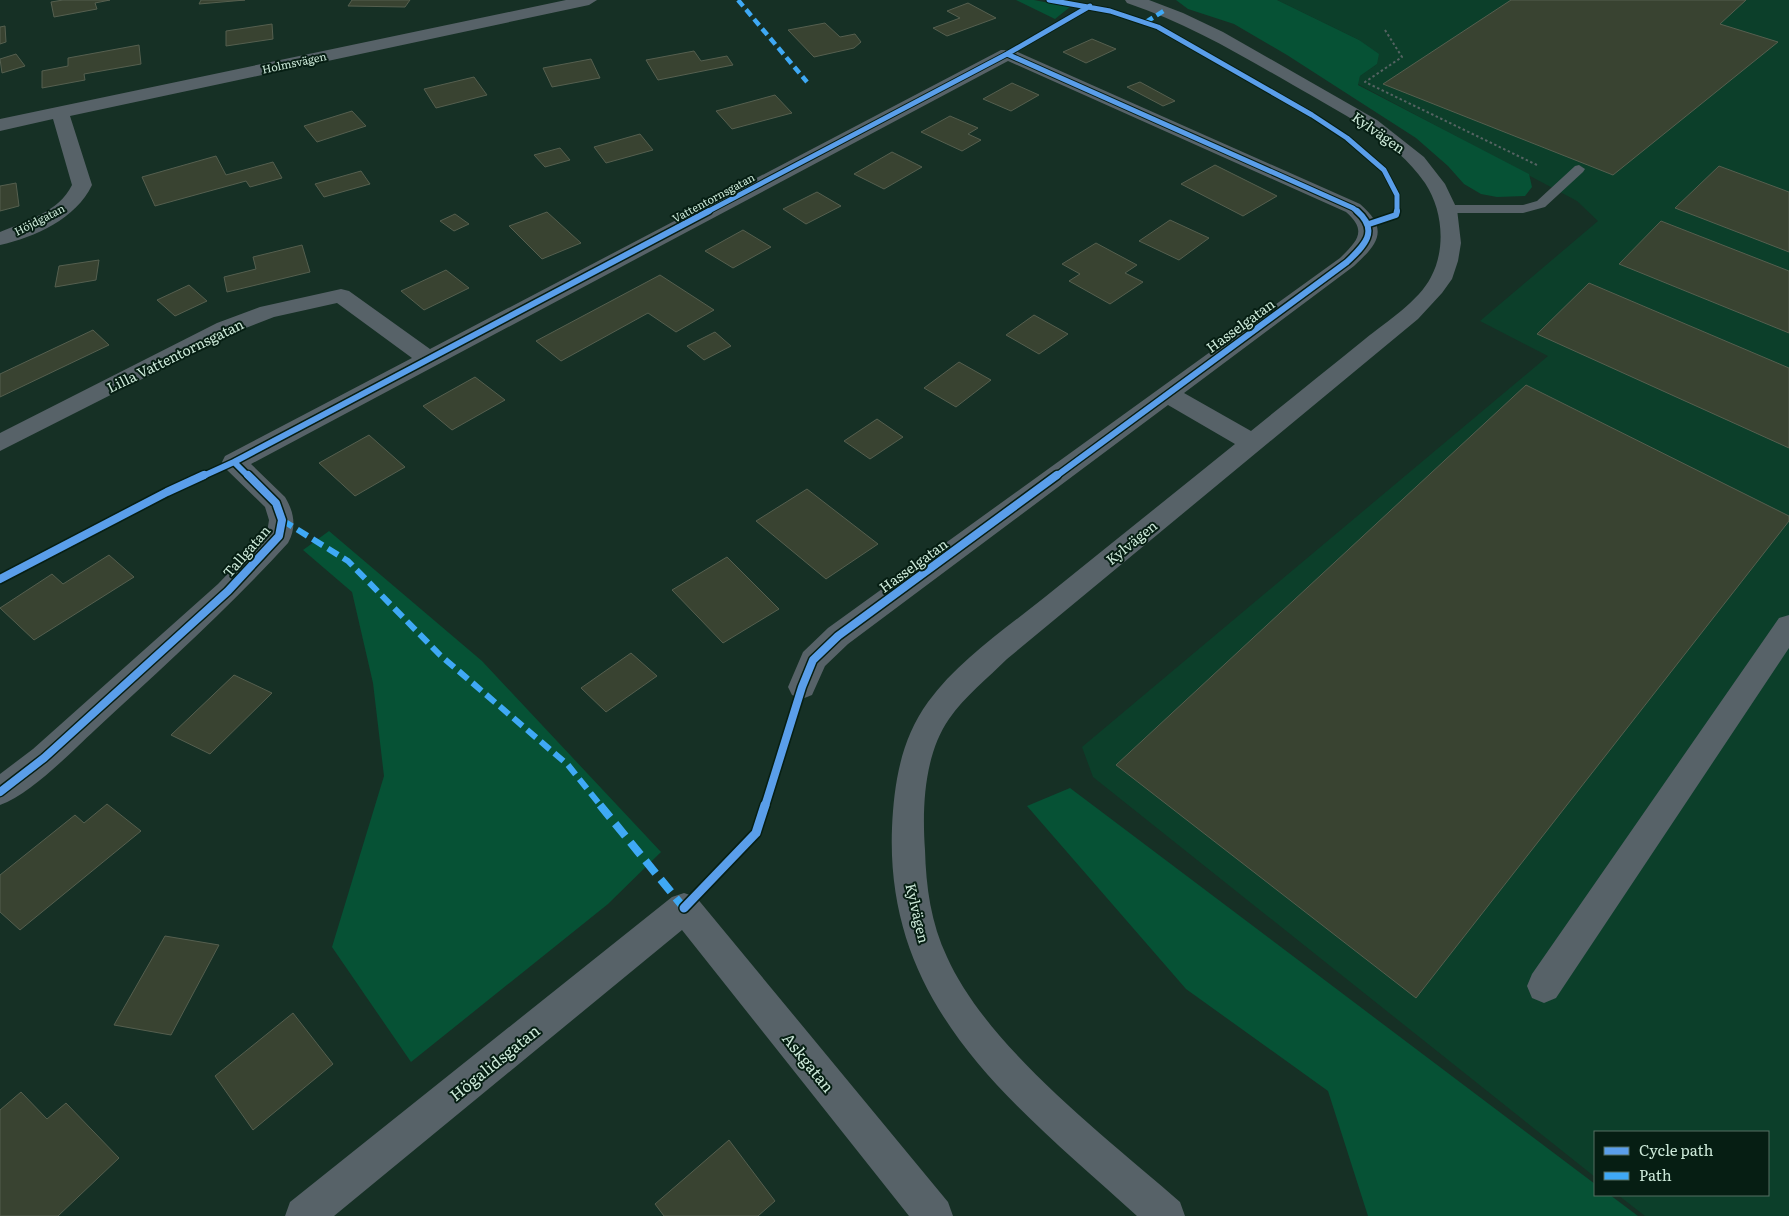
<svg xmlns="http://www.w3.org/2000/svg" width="1789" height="1216" viewBox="0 0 1789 1216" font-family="Literata,serif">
  <rect width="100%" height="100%" fill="#163025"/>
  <!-- built -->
  <path fill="#0c3f2a" d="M1277 0H1789V1216H1645L1618 1195H1768V1132H1595V1177L1093 777 1082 747 1548 356 1480 321 1598 221 1577 201 1358 84 1360 76 1377 64 1359 40Z"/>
  <!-- green -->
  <path fill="#065235" d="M1016 0H1034L1070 7 1055 19Z
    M1176 0H1277L1359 40 1379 54 1377 64 1360 76 1358 85 1529 174 1532 187 1525 196 1497 197 1481 194 1464 184 1448 166 1416 138 1287 55 1234 24 1188 9Z
    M329 531 482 661 661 852 608 904 411 1062 332 947 384 776 373 683 352 592 303 550Z
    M1070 788 1595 1184V1195H1610L1638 1216H1368L1328 1091 1186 989 1027 806Z"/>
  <!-- building -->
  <path fill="#394331" stroke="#555f4f" d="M63 0H110L95 3 97 9 54 17 51 2Z
    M201 0H245L199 4Z
    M352 0H410L405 7 348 6Z
    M1511 0H1746L1720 24 1778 42 1613 175 1383 84Z
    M968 3 996 18 947 36 933 28 960 18 947 11Z
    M825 23 840 37 855 34 861 42 854 48 814 57 788 30Z
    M272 24 273 39 226 46V31Z
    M5 26 6 42 0 44V27Z
    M1092 39 1116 49 1086 63 1063 52Z
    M139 45 141 64 84 74 85 80 42 88V71L68 66V58Z
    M694 51 701 61 727 56 733 65 658 80 646 60Z
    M16 54 25 66 2 73 0 59Z
    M591 59 600 78 552 87 543 68Z
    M474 77 487 95 436 108 424 89Z
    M1140 82 1175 101 1163 106 1127 87Z
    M1012 83 1039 95 1011 111 983 99Z
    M775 95 792 113 732 129 716 111Z
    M352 111 366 126 317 142 304 126Z
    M950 116 978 128 968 134 981 140 962 151 921 132Z
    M640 134 653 150 606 163 594 147Z
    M560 148 570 160 545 167 534 155Z
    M892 152 922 167 884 189 854 174Z
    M216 156 226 175 273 162 282 178 250 187 246 181 155 206 142 177Z
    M1215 165 1277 196 1243 216 1181 184Z
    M1719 166 1789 192V252L1675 208Z
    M361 171 370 184 324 197 315 184Z
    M16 183 19 206 0 211V186Z
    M817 192 841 206 806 224 783 209Z
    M547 212 581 243 542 259 509 226Z
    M455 214 469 224 454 231 440 221Z
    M1170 220 1209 238 1179 260 1139 241Z
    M1661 221 1789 271V333L1619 264Z
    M743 230 771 247 733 268 705 251Z
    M1096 243 1137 265 1125 273 1143 282 1110 304 1069 281 1080 274 1062 264Z
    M302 245 310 272 227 292 224 277 256 269 253 257Z
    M99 260 96 280 55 287 59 266Z
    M446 270 469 288 424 310 401 291Z
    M660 275 714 310 676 332 648 313 561 361 536 341Z
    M1589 283 1789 368V448L1537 334Z
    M189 285 207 301 175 316 157 300Z
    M1034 315 1068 334 1039 354 1006 335Z
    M93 330 109 345 0 397V374Z
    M715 332 731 346 704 360 687 346Z
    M959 362 991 380 956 407 924 388Z
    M475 377 505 400 452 430 423 406Z
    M1526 385 1789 516V521L1416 998 1116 765Z
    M877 419 903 437 870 459 844 441Z
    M369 435 405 467 355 496 319 463Z
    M807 489 878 544 826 579 756 521Z
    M109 555 134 577 34 640 0 608 52 574 63 584Z
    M727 557 779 609 723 643 672 590Z
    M631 653 657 676 606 712 581 688Z
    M234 675 272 693 210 754 171 735Z
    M107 804 141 831 20 930 0 912V875L75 815 84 823Z
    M165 936 219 945 171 1035 114 1025Z
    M293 1013 333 1064 253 1130 215 1076Z
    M21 1092 47 1119 66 1103 119 1158 58 1216H0V1110Z
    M729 1140 775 1201 758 1216H664L655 1204Z"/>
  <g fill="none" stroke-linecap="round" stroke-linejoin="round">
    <!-- path -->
    <path stroke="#556362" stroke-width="2" stroke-dasharray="2.5 2.5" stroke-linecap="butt" d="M1385 30 1402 57 1365 82 1539 166"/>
    <!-- service -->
    <path fill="#576268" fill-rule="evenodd" d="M1579 165 1585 169 1583 172 1545 207 1523 213H1447L1441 209 1447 205H1523L1537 201 1575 166Z"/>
    <!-- minor -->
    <path fill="#576268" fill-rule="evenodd" d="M566 0H597L589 5 70 116 92 185C76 219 35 237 0 245V232C26 221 59 212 72 185L53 119 0 131V119Z
      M1125 0H1149L1183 13 1223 32 1377 120 1424 157 1445 184 1457 209 1461 243 1458 261 1452 279 1442 293 1418 319 1007 659C988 678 965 696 949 719 924 755 922 808 925 850 926 887 931 923 947 957 988 1048 1105 1136 1180 1202L1185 1216H1137C1015 1105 885 1010 892 828 894 783 901 739 928 702 958 661 1005 629 1045 597 1108 546 1172 495 1235 444L1168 405 848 644 825 666 812 695 802 699 792 695 788 687 803 652 828 628 1340 258C1357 241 1368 231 1346 212L1008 61 251 464 285 497C294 512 297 527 288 543 227 610 161 669 95 730 70 753 31 794 0 805V774L33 749 218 584 267 533 269 520 265 507 225 468 222 462 225 456 412 358 337 303 274 317 233 333 0 451V433L217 323 260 307 341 289 349 291 430 349 1001 50H1013L1360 204C1389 229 1379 243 1354 266L1184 393 1251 431C1289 400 1327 370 1365 339 1386 322 1419 301 1431 277 1446 249 1443 210 1425 183 1394 138 1339 112 1293 85 1239 54 1187 23 1127 3Z
      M1789 615V648L1556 998 1544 1003 1532 998 1527 986 1532 974 1779 618Z
      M684 893 696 897 948 1202 953 1216H909L682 930 334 1216H285L290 1202 672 897Z"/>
    <!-- quiet-far2 -->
    <path stroke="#3fa9f5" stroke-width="4.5" stroke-dasharray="8 4.5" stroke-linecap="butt" d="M738 0 807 82
      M1146 22 1165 10"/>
    <!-- quiet-far1 -->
    <path stroke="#3fa9f5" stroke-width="6" stroke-dasharray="12 6" stroke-linecap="butt" d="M282 520 348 561 440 655 568 765 601 806"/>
    <!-- quiet -->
    <path stroke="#3fa9f5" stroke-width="8" stroke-dasharray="16 8" stroke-linecap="butt" d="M600 805 684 908 687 905"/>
    <!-- cycleway-far3 casing -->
    <g stroke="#061e13" stroke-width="7">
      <path id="cycleway-far3" d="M1049 0 1110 11 1158 27 1312 115 1347 138 1384 170 1397 195V212
        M1007 54 1353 208 1358 212
        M707 212 1007 54 1090 6"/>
    </g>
    <!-- cycleway-far2 casing -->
    <g stroke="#061e13" stroke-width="9">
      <path id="cycleway-far2" d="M1369 224 1396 215 1397 211
        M201 477 234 462
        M249 477 234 462 709 211
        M1055 477 1347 262C1364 246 1380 231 1357 211"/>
    </g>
    <!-- cycleway-far1 casing -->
    <g stroke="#061e13" stroke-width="11">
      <path id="cycleway-far1" d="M0 579 167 492 204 475
        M0 792 44 758 228 591 279 536 282 520 276 503 248 475
        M765 806 802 687 813 660 838 636 1057 475"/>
    </g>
    <!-- cycleway casing -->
    <g stroke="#061e13" stroke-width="12">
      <path id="cycleway" d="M684 908 756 833 765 805"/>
    </g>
    <!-- cycleway-far3 -->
    <use href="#cycleway-far3" stroke="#5a9eea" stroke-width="5"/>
    <!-- cycleway-far2 -->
    <use href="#cycleway-far2" stroke="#5a9eea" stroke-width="6"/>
    <!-- cycleway-far1 -->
    <use href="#cycleway-far1" stroke="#5a9eea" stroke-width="8"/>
    <!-- cycleway -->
    <use href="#cycleway" stroke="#5a9eea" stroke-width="9"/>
  </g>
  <g text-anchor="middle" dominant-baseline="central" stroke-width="4" stroke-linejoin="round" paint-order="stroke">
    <!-- far-street labels -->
    <g font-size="11" fill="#cce9d9" stroke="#061e13">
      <text transform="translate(294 62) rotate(-12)">Holmsvägen</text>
      <text transform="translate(713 197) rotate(-28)">Vattentornsgatan</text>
      <text transform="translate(39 219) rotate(-27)">Höjdgatan</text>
    </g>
    <!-- street labels -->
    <g font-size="14" fill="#cce9d9" stroke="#061e13">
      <text transform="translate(1379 132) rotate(35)">Kylvägen</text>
      <text transform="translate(1240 325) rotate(-36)">Hasselgatan</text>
      <text transform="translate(175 355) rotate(-26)">Lilla Vattentornsgatan</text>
      <text transform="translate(1131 542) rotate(-39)">Kylvägen</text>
      <text transform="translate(246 551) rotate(-49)">Tallgatan</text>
      <text transform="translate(913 565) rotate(-36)">Hasselgatan</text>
      <text transform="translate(918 913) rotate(77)">Kylvägen</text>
    </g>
    <!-- near-street labels -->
    <g font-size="16" fill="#cce9d9" stroke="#061e13">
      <text transform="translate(494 1062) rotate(-39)">Högalidsgatan</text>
      <text transform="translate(809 1062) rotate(51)">Askgatan</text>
    </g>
  </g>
  <!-- legend -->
  <rect x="1594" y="1131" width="175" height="65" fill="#061e13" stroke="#556f62"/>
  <rect x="1604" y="1147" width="25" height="8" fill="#5a9eea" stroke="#556f62"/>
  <text x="1639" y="1156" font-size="15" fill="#cce9d9">Cycle path</text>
  <rect x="1604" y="1172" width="25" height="8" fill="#3fa9f5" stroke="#556f62"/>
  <text x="1639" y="1181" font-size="15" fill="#cce9d9">Path</text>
</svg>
